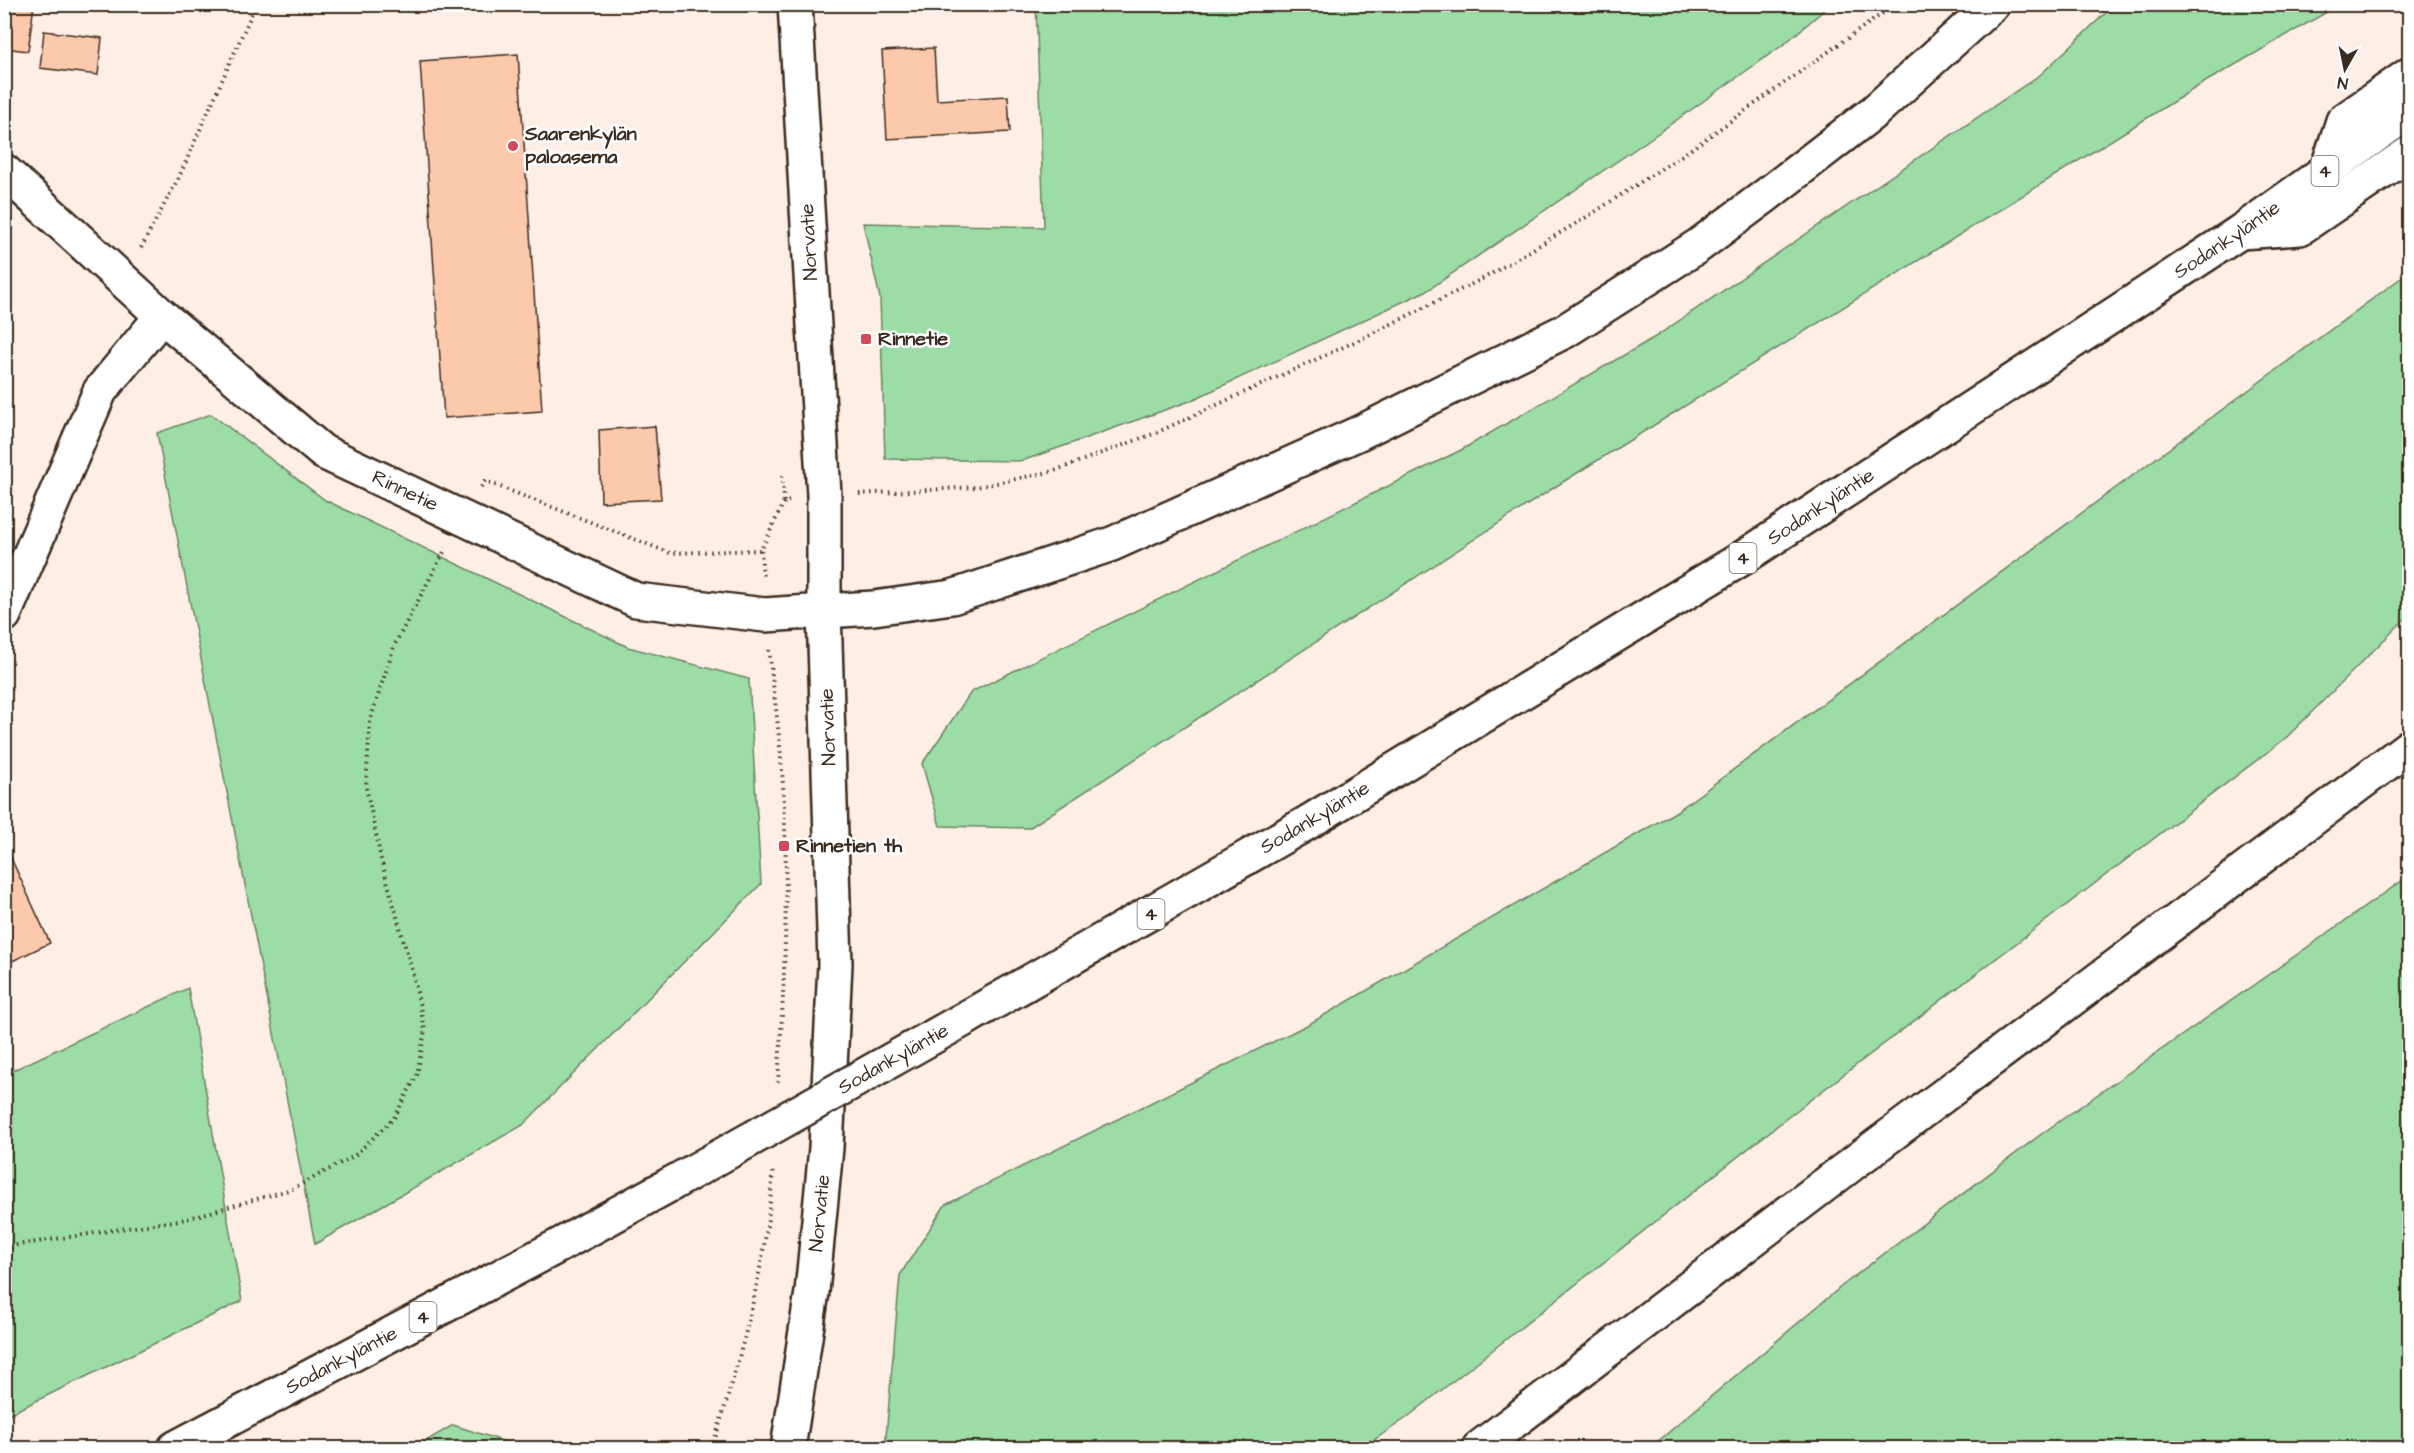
<svg xmlns="http://www.w3.org/2000/svg" width="2414" height="1453" viewBox="0 0 2414 1453" font-family="'Architects Daughter',sans-serif">
  <rect width="100%" height="100%" fill="#feefe6"/>
  <filter id="ink" filterUnits="userSpaceOnUse"><feTurbulence type="fractalNoise" baseFrequency=".0167" numOctaves="2"/><feDisplacementMap in="SourceGraphic" scale="12" xChannelSelector="R" yChannelSelector="G"/><feConvolveMatrix kernelMatrix="1 2 1 2 8 2 1 2 1" color-interpolation-filters="sRGB"/></filter>
  <g filter="url(#ink)">
    <!-- green -->
    <path fill="#9cdca6" stroke="#6c8362" stroke-width="1.5" d="M1036 5V4L1830 5 1783 45 1644 143 1428 290 1190 401 1022 461 885 459 880 298 863 223 1044 227Z
      M2114 5H2339L2200 85 1558 485 1029 828 940 826 922 764 971 692 1463 449 1655 337 2041 74Z
      M2409 272V615L2286 738 1801 1107 1405 1419 1362 1448H885L900 1275 945 1205 1309 1024 1677 811Z
      M211 414 325 500 628 647 749 679 761 884 523 1125 315 1244 157 433Z
      M2409 876V1448H1650L1843 1285 2044 1132Z
      M188 988 242 1301 5 1416V1074Z
      M453 1425 525 1448H414Z"/>
    <!-- building -->
    <path fill="#fcc9ad" stroke="#3b2a1e" stroke-width="1.5" d="M4 4H34L28 51 4 48Z
      M44 31 102 38 98 75 40 68Z
      M934 48 937 100 1008 96 1010 132 887 139 882 51Z
      M518 54 542 411 444 418 420 61Z
      M655 426 661 499 601 502 599 430Z
      M4 843 50 943 4 965Z"/>
    <g fill="none" stroke-linecap="round" stroke-linejoin="round">
      <!-- minor casing -->
      <g stroke="#3b2a1e" stroke-width="38">
        <g id="minor">
          <path id="s1" d="M4 171 162 316 323 452 636 600 765 615 824 611"/>
          <path d="M4 615 100 391 162 316"/>
        </g>
      </g>
      <!-- secondary casing -->
      <g stroke="#3b2a1e" stroke-width="38">
        <g id="secondary">
          <path id="s2" d="M788 1448 812 1292 826 1148 835 964 824 611V495L795 4"/>
        </g>
      </g>
      <!-- trunk casing -->
      <g stroke="#3b2a1e" stroke-width="38">
        <g id="trunk">
          <path d="M2327 170 2343 121 2410 74"/>
          <path d="M2240 232 2300 228 2410 153"/>
          <path d="M824 611 874 608 952 597 1112 544 1359 433 1565 331 1698 246 1764 197 1875 111 1993 4"/>
          <path id="s3" d="M968 1017 1307 823 1741 559 2240 232 2410 111"/>
          <path id="s4" d="M175 1448 560 1245 671 1184"/>
          <path d="M1479 1448 1852 1164 2410 746"/>
        </g>
      </g>
      <!-- path -->
      <path stroke="#3b2a1e" stroke-width="4" stroke-dasharray="1.5 4.5" stroke-linecap="butt" d="M141 248 179 177 256 4
        M783 476 784 502
        M481 487 485 481 670 553 761 550 784 502 789 501
        M859 494 977 487 1054 471 1158 432 1363 338 1486 277 1590 215 1684 154 1896 4
        M761 550 763 579
        M769 650C773 686 778 722 781 758 790 865 785 975 778 1082
        M4 1247 186 1219 292 1189 354 1156 394 1118 417 1075 425 1030 414 978 381 859 366 787 370 721 394 646 446 548
        M712 1448C741 1357 767 1264 773 1168"/>
      <!-- minor -->
      <use href="#minor" stroke="#fff" stroke-width="33"/>
      <!-- secondary -->
      <use href="#secondary" stroke="#fff" stroke-width="33"/>
      <!-- trunk -->
      <use href="#trunk" stroke="#fff" stroke-width="33"/>
      <!-- trunk-bridge casing -->
      <g stroke="#3b2a1e" stroke-width="38" stroke-linecap="butt">
        <g id="trunk-bridge">
          <path id="s5" d="M671 1184 968 1017"/>
        </g>
      </g>
      <!-- trunk-bridge -->
      <use href="#trunk-bridge" stroke="#fff" stroke-width="33"/>
    </g>
  </g>
  <!-- markers -->
  <g fill="#d1495b" stroke="#fff" stroke-width="2">
    <circle cx="513" cy="146" r="6"/>
    <rect x="860" y="333" width="12" height="12" rx="3"/>
    <rect x="778" y="840" width="12" height="12" rx="3"/>
  </g>
  <g text-anchor="middle" dominant-baseline="central" stroke-width="5" stroke-linejoin="round" paint-order="stroke">
    <!-- shield labels -->
    <g fill="#fff" stroke="#766a62" stroke-width="1.5">
      <rect x="2311.5" y="156" width="27" height="30" rx="4.5"/>
      <rect x="1729.5" y="543" width="27" height="30" rx="4.5"/>
      <rect x="1137.5" y="899" width="27" height="30" rx="4.5"/>
      <rect x="409.5" y="1302" width="27" height="30" rx="4.5"/>
    </g>
    <g font-size="18" font-weight="bold" fill="#3b2a1e">
      <text x="2325" y="171">4</text>
      <text x="1743" y="558">4</text>
      <text x="1151" y="914">4</text>
      <text x="423" y="1317">4</text>
    </g>
    <!-- poi labels -->
    <g font-size="20" font-weight="bold" fill="#3b2a1e" stroke="#fff" text-anchor="start">
      <text x="525" y="134">Saarenkylän<tspan x="525" dy="23">paloasema</tspan></text>
      <text x="878" y="339">Rinnetie</text>
      <text x="796" y="846">Rinnetien th</text>
    </g>
    <!-- street labels -->
    <g font-size="20" fill="#3b2a1e" stroke="#fff">
      <text stroke="none"><textPath href="#s3" startOffset="1480">Sodankyläntie</textPath></text>
      <text transform="translate(809 242) rotate(-93)">Norvatie</text>
      <text stroke="none"><textPath href="#s1" startOffset="516">Rinnetie</textPath></text>
      <text stroke="none"><textPath href="#s3" startOffset="994">Sodankyläntie</textPath></text>
      <text transform="translate(828 727) rotate(-92)">Norvatie</text>
      <text stroke="none"><textPath href="#s3" startOffset="400">Sodankyläntie</textPath></text>
      <text stroke="none"><textPath href="#s5" startOffset="255">Sodankyläntie</textPath></text>
      <text stroke="none"><textPath href="#s2" startOffset="237">Norvatie</textPath></text>
      <text stroke="none"><textPath href="#s4" startOffset="188">Sodankyläntie</textPath></text>
    </g>
  </g>
  <!-- margin -->
  <rect width="2414" height="1453" fill="none" stroke="#fff" stroke-width="24"/>
  <rect x="12" y="12" width="2390" height="1429" fill="none" stroke="#3b2a1e" stroke-width="2" filter="url(#ink)"/>
  <!-- north arrow -->
  <g transform="translate(2345 69) rotate(189)" stroke="#ffffff" stroke-width="4.5" paint-order="stroke">
  <path d="M0-4.5L10 22L0 15L-10 22Z" fill="#3b2a1e"/>
  <text y="-9" font-size="16" font-weight="bold" text-anchor="middle" fill="#3b2a1e">N</text>
  </g>
</svg>
